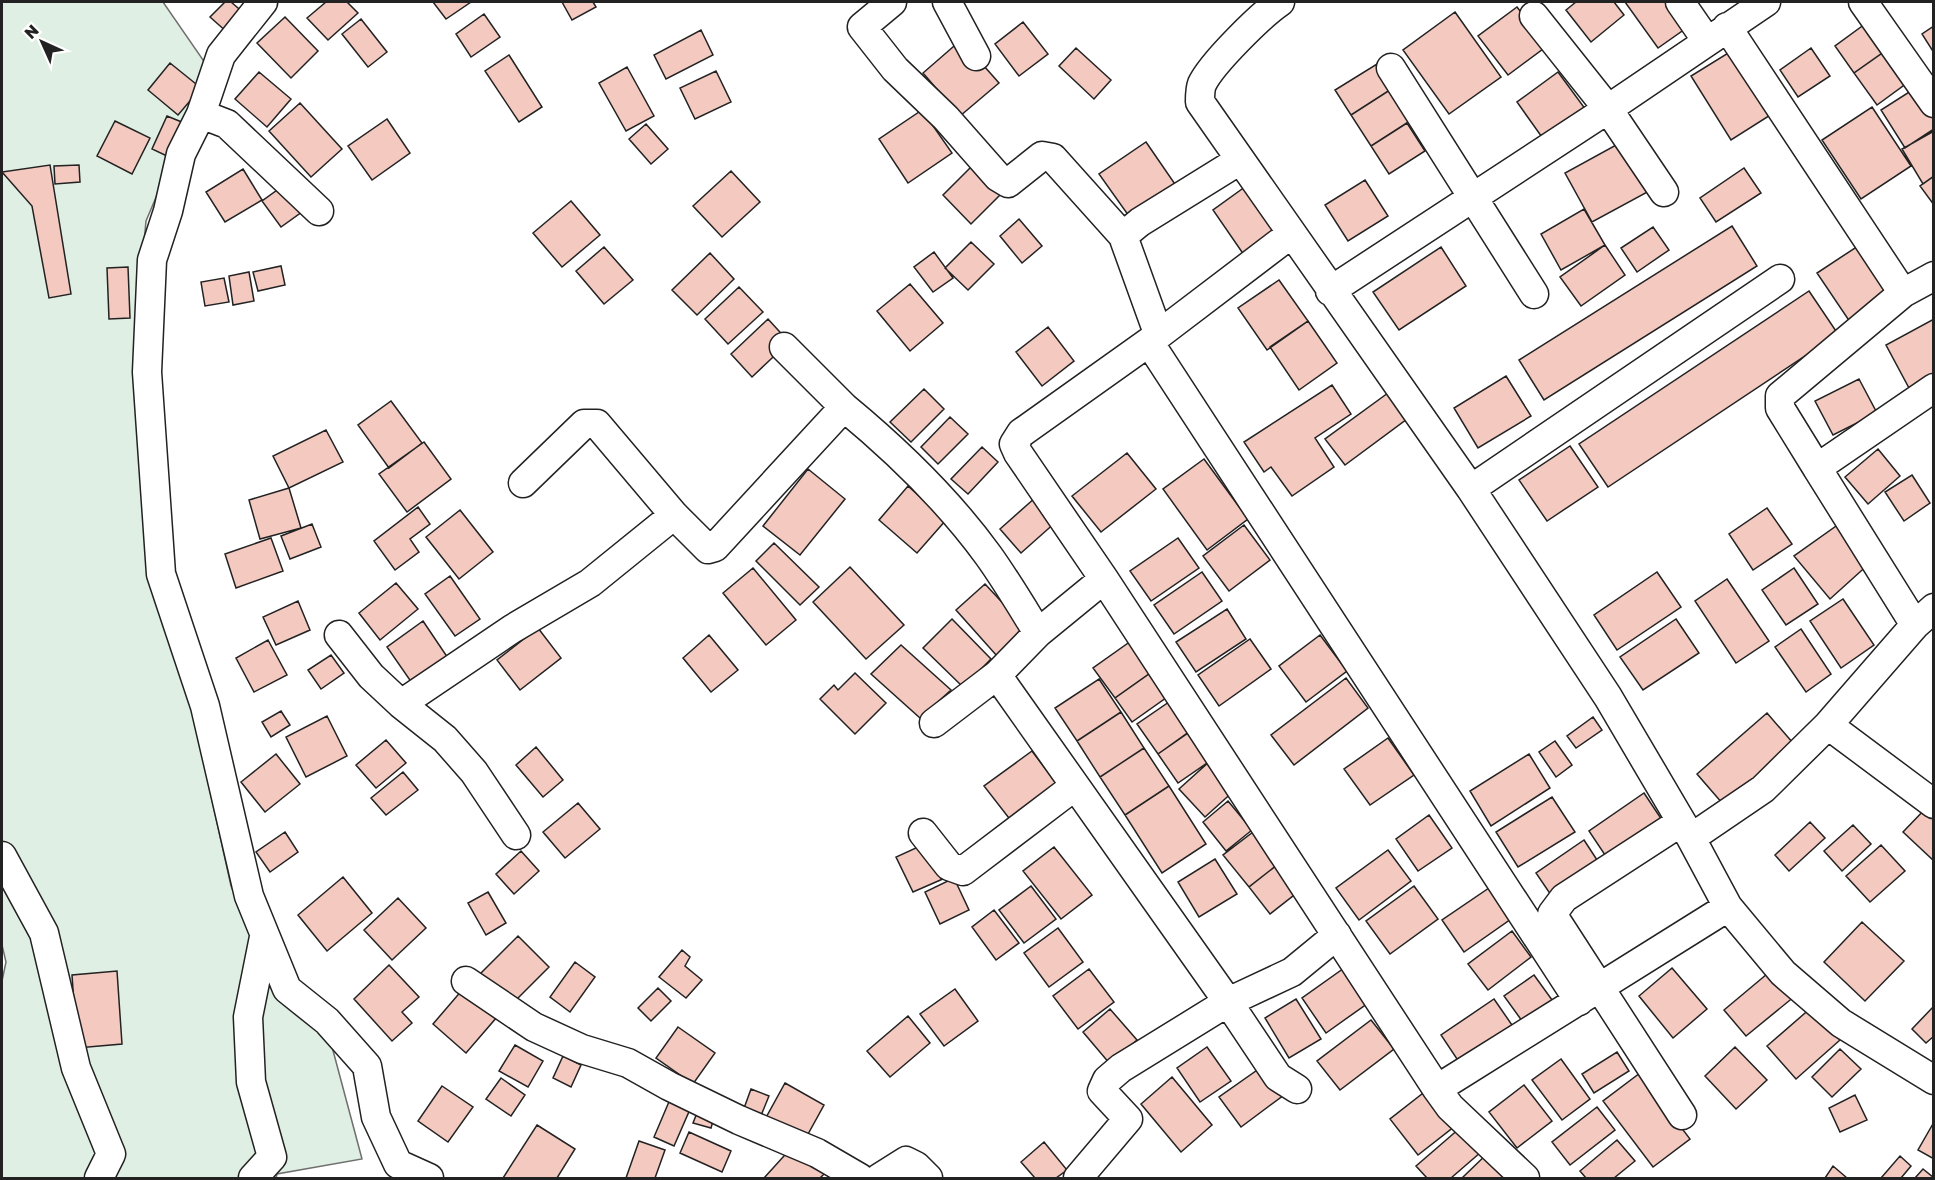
<svg xmlns="http://www.w3.org/2000/svg" width="1935" height="1180" viewBox="0 0 1935 1180" font-family="'Golos Text',sans-serif">
  <rect width="100%" height="100%" fill="#fff"/>
  <!-- green -->
  <path fill="#e0efe3" stroke="#6f6f6f" stroke-width="1.5" d="M2 2H163L210 70 146 221 138 308 191 705 231 886 270 975 327 1028 362 1159 277 1174 276 1178H2V981L6 962 2 945Z"/>
  <!-- building -->
  <path fill="#f3c9c0" stroke="#222" stroke-width="1.5" d="M225 2H231L245 14 228 33 210 17Z
    M326 2H347L358 13 328 40 307 18Z
    M433 2H471L446 19Z
    M562 2H593L596 7 572 20Z
    M1576 2H1614L1624 15 1591 42 1566 10Z
    M1625 2H1676L1692 24 1658 48Z
    M1517 7 1547 46 1508 75 1478 36Z
    M1455 12 1501 77 1449 114 1403 50Z
    M484 14 500 37 471 57 456 34Z
    M285 17 318 51 291 78 257 43Z
    M361 19 387 52 368 67 342 34Z
    M1023 22 1048 54 1019 76 995 44Z
    M1865 24 1885 51 1854 73 1835 46Z
    M1934 26V53L1922 34Z
    M701 30 713 55 666 79 654 55Z
    M961 40 999 83 960 116 923 73Z
    M1076 48 1111 80 1094 99 1059 66Z
    M1811 48 1830 76 1798 97 1780 70Z
    M1733 50 1772 114 1731 140 1691 76Z
    M1885 51 1907 83 1877 105 1854 73Z
    M509 55 542 107 519 122 485 71Z
    M170 63 201 88 178 115 148 90Z
    M1377 64 1393 88 1351 115 1335 90Z
    M627 67 654 116 626 131 599 83Z
    M716 71 731 102 695 119 680 88Z
    M259 72 291 99 267 127 235 99Z
    M1558 72 1586 110 1544 140 1517 102Z
    M1917 87 1934 111V129L1905 148 1881 110Z
    M1393 88 1413 119 1371 146 1351 115Z
    M300 103 342 149 311 177 269 131Z
    M1872 107 1911 166 1861 199 1822 140Z
    M922 110 952 153 908 183 879 139Z
    M167 116 184 123 169 157 152 149Z
    M387 119 410 153 372 180 348 146Z
    M115 121 150 138 132 174 97 156Z
    M1407 123 1425 151 1389 174 1371 146Z
    M646 124 668 149 651 164 629 139Z
    M1934 131V176L1923 184 1902 149Z
    M1627 139 1653 189 1592 222 1565 173Z
    M1146 142 1177 187 1131 219 1099 174Z
    M975 163 1003 192 971 224 943 195Z
    M50 165 71 294 49 298 32 206 2 172Z
    M79 165 80 182 55 184 54 166Z
    M1744 168 1761 193 1716 222 1700 198Z
    M243 169 262 200 225 222 206 192Z
    M731 171 760 202 722 237 693 206Z
    M1934 176V205L1920 186Z
    M1365 180 1388 216 1348 241 1325 205Z
    M287 183 306 209 281 227 262 201Z
    M1249 184 1280 230 1244 255 1213 210Z
    M571 201 600 235 562 267 533 233Z
    M1584 209 1605 245 1561 270 1541 234Z
    M1019 219 1042 246 1022 263 1000 236Z
    M1732 226 1757 266 1544 400 1519 360Z
    M1653 227 1669 250 1637 272 1621 248Z
    M971 242 994 264 968 290 945 268Z
    M1605 245 1625 275 1581 306 1560 277Z
    M1858 246 1890 295 1850 322 1817 273Z
    M604 247 633 280 604 304 576 271Z
    M1441 247 1466 286 1399 330 1373 292Z
    M934 252 953 278 933 292 914 267Z
    M710 253 734 279 697 315 672 290Z
    M281 266 285 285 258 291 253 272Z
    M128 267 130 318 109 319 107 268Z
    M249 272 254 301 233 305 229 276Z
    M224 278 229 302 205 306 201 282Z
    M1279 280 1308 321 1267 350 1238 308Z
    M910 284 943 323 910 351 877 311Z
    M739 287 763 312 728 344 705 319Z
    M1809 291 1838 334 1608 487 1579 444Z
    M768 319 789 342 752 377 731 354Z
    M1934 319V374L1909 388 1886 345Z
    M1308 321 1337 363 1299 390 1270 347Z
    M1048 327 1074 361 1042 386 1016 352Z
    M1506 376 1531 416 1478 448 1454 408Z
    M1859 379 1877 413 1833 435 1815 401Z
    M1332 385 1351 414 1315 438 1334 467 1292 496 1271 467 1264 472 1244 442Z
    M924 389 944 409 911 442 890 422Z
    M1388 393 1407 419 1345 465 1325 439Z
    M391 401 422 443 389 468 358 425Z
    M950 417 968 434 938 464 921 447Z
    M326 430 343 462 289 488 273 456Z
    M424 442 451 479 407 512 379 474Z
    M1570 446 1598 487 1547 521 1519 480Z
    M982 447 998 462 968 494 951 479Z
    M1878 449 1900 476 1868 504 1845 477Z
    M1127 453 1156 489 1101 532 1072 496Z
    M1204 459 1248 519 1207 550 1163 489Z
    M808 469 845 499 800 555 763 526Z
    M1912 475 1930 503 1904 521 1885 492Z
    M908 486 946 520 917 553 879 520Z
    M289 488 301 528 260 539 249 500Z
    M1036 497 1057 521 1021 553 1000 529Z
    M418 507 430 524 410 539 419 552 395 570 374 541Z
    M1767 508 1792 544 1753 570 1729 534Z
    M460 510 493 552 459 579 426 537Z
    M312 524 321 547 290 559 281 536Z
    M1839 524 1871 562 1830 599 1794 556Z
    M1244 525 1270 560 1229 591 1203 556Z
    M271 538 283 571 236 588 225 554Z
    M1178 538 1199 568 1151 601 1130 571Z
    M774 543 819 587 800 605 756 561Z
    M850 567 904 625 866 659 813 602Z
    M753 568 796 620 766 645 723 593Z
    M1794 568 1818 604 1786 625 1762 590Z
    M1202 572 1222 601 1174 634 1154 605Z
    M1657 572 1681 607 1617 650 1594 615Z
    M450 576 480 619 455 636 425 594Z
    M1727 579 1769 641 1736 663 1695 601Z
    M396 583 418 609 380 640 359 613Z
    M985 584 1027 629 997 656 956 610Z
    M1843 599 1874 645 1841 668 1810 621Z
    M298 601 310 630 276 645 263 617Z
    M1227 609 1246 639 1196 672 1176 642Z
    M952 619 991 659 963 687 923 648Z
    M1676 619 1699 653 1643 690 1620 657Z
    M423 621 450 661 414 686 387 647Z
    M538 628 561 658 520 690 497 660Z
    M1801 629 1831 674 1806 692 1775 647Z
    M709 635 738 670 711 692 683 658Z
    M1320 635 1347 671 1306 702 1279 666Z
    M1250 639 1271 669 1219 706 1198 675Z
    M268 640 287 675 254 692 236 658Z
    M1131 641 1153 671 1115 698 1093 668Z
    M901 645 951 690 920 718 871 674Z
    M331 655 344 673 321 689 308 670Z
    M1153 671 1170 695 1132 722 1115 698Z
    M855 673 886 703 855 734 820 699 834 685 838 690Z
    M1346 678 1368 708 1294 765 1271 735Z
    M1099 679 1121 712 1077 741 1055 708Z
    M1169 702 1190 731 1158 754 1137 724Z
    M281 711 290 725 271 737 262 722Z
    M1121 712 1144 748 1100 777 1077 741Z
    M1767 713 1799 750 1729 811 1697 774Z
    M327 716 347 756 306 777 286 737Z
    M1593 717 1602 730 1576 748 1567 736Z
    M1194 729 1210 761 1178 783 1158 754Z
    M1388 738 1414 775 1370 805 1344 769Z
    M386 740 406 763 376 788 356 765Z
    M1555 741 1572 765 1556 777 1539 752Z
    M536 747 563 780 543 797 516 765Z
    M1144 748 1169 786 1125 815 1100 777Z
    M1032 751 1059 787 1012 822 984 786Z
    M276 754 300 784 265 812 241 782Z
    M1529 754 1550 788 1491 826 1470 791Z
    M1210 761 1236 789 1205 817 1179 789Z
    M403 772 418 790 386 815 371 798Z
    M1169 786 1206 844 1162 873 1125 815Z
    M1644 793 1664 823 1609 861 1589 831Z
    M1552 797 1575 832 1518 867 1496 832Z
    M1228 801 1252 830 1226 851 1203 822Z
    M578 803 600 829 565 858 543 832Z
    M1928 806 1934 811V861L1903 832Z
    M1429 815 1452 848 1418 871 1396 839Z
    M1810 822 1825 838 1789 871 1775 855Z
    M1853 825 1871 844 1842 871 1824 851Z
    M1257 829 1282 861 1249 887 1223 855Z
    M285 832 298 852 270 872 256 852Z
    M1584 840 1601 866 1553 898 1536 873Z
    M929 842 945 878 913 892 896 857Z
    M1881 845 1905 871 1870 902 1846 876Z
    M1054 847 1092 895 1061 919 1023 871Z
    M1388 850 1411 881 1359 920 1336 888Z
    M521 851 539 871 514 894 496 874Z
    M1215 859 1237 894 1199 917 1178 882Z
    M1282 861 1303 888 1270 914 1249 887Z
    M343 877 372 913 327 951 298 915Z
    M954 878 969 910 940 924 925 892Z
    M1031 886 1056 919 1024 943 999 910Z
    M1414 886 1438 919 1390 954 1366 921Z
    M1489 888 1511 919 1464 952 1442 920Z
    M488 892 506 923 486 935 468 903Z
    M398 898 426 928 392 960 364 930Z
    M994 910 1019 943 996 960 972 927Z
    M1862 922 1904 961 1865 1001 1824 962Z
    M1058 928 1083 962 1049 987 1024 953Z
    M1512 931 1531 957 1488 990 1468 964Z
    M518 936 549 967 509 1007 478 976Z
    M682 950 690 957 685 966 702 980 686 998 659 977Z
    M575 962 595 977 570 1012 550 997Z
    M389 965 419 997 402 1012 412 1023 392 1041 354 999Z
    M1347 966 1371 1001 1326 1033 1302 998Z
    M1672 968 1707 1009 1673 1038 1639 996Z
    M1089 969 1114 1002 1078 1029 1053 996Z
    M1773 969 1795 996 1746 1036 1724 1010Z
    M117 971 122 1044 77 1048 72 975Z
    M1534 975 1555 1004 1525 1025 1504 996Z
    M658 988 671 1001 651 1021 638 1008Z
    M463 989 497 1017 466 1053 433 1024Z
    M955 989 978 1021 944 1046 920 1014Z
    M1296 999 1321 1039 1289 1058 1265 1018Z
    M1494 999 1512 1025 1459 1062 1441 1035Z
    M1812 1007 1840 1040 1796 1079 1767 1046Z
    M1933 1007 1934 1036 1926 1043 1912 1029Z
    M1110 1009 1137 1040 1110 1064 1083 1032Z
    M908 1016 930 1043 890 1077 867 1051Z
    M1371 1020 1394 1049 1340 1090 1317 1061Z
    M678 1027 715 1053 693 1084 656 1058Z
    M515 1045 543 1061 528 1087 499 1071Z
    M1207 1047 1231 1081 1200 1102 1177 1068Z
    M1735 1047 1767 1080 1736 1109 1705 1076Z
    M1840 1049 1861 1069 1832 1097 1812 1077Z
    M1617 1052 1629 1071 1594 1093 1582 1074Z
    M563 1056 581 1065 571 1087 553 1078Z
    M1561 1059 1590 1099 1562 1120 1532 1080Z
    M1263 1066 1284 1095 1241 1127 1219 1097Z
    M1640 1073 1690 1139 1653 1167 1603 1101Z
    M1172 1077 1212 1125 1181 1152 1141 1104Z
    M501 1078 525 1095 511 1116 486 1099Z
    M785 1083 824 1105 802 1145 763 1123Z
    M1524 1085 1552 1121 1517 1148 1489 1112Z
    M442 1086 473 1107 448 1142 418 1121Z
    M751 1089 769 1096 760 1118 743 1111Z
    M1427 1090 1455 1126 1418 1155 1390 1119Z
    M1855 1095 1867 1120 1840 1132 1829 1108Z
    M671 1097 691 1107 674 1146 654 1137Z
    M1597 1107 1615 1130 1570 1165 1552 1142Z
    M699 1108 715 1114 711 1128 693 1123Z
    M1934 1122V1159L1918 1150Z
    M537 1125 575 1149 557 1178H503Z
    M1460 1128 1481 1152 1451 1178H1427L1416 1166Z
    M689 1132 731 1151 722 1172 680 1153Z
    M1617 1140 1635 1161 1614 1178H1586L1580 1171Z
    M639 1141 665 1150 655 1178H626Z
    M1044 1142 1067 1170 1056 1178H1035L1021 1162Z
    M793 1146 824 1174 820 1178H764Z
    M1490 1151 1514 1178H1462Z
    M1900 1156 1911 1166 1901 1178H1881Z
    M1833 1166 1847 1178H1825Z
    M1923 1169 1934 1178H1915Z"/>
  <g fill="none" stroke-linecap="round" stroke-linejoin="round">
    <!-- street casing -->
    <g stroke="#222" stroke-width="31">
      <path id="street" d="M263 2 221 55 201 114 181 154 168 211 152 260 147 372 161 574 205 706 249 896 287 989 327 1021 367 1066 376 1117 398 1164 429 1178
        M892 2 862 27 895 69 946 118 998 177 1008 183 1042 156 1053 158 1123 236 1158 333
        M947 2 976 56
        M1280 2C1261 15 1212 63 1202 84 1200 89 1200 97 1200 102L1471 489 1608 697 1691 838 1728 907 1783 973 1841 1023 1934 1080
        M1680 2 1707 41
        M1863 2 1934 103
        M1534 16 1608 109 1664 192
        M1727 27 1903 293 1934 276
        M1391 68 1534 294
        M201 114 227 124 319 211
        M1291 234 1149 342 1021 433 1014 444 1018 453 1104 579 1437 1089 1728 907
        M1123 236 1140 222 1240 160
        M1330 291 1608 109 1766 2
        M1149 342 1579 1001
        M784 347 844 407
        M1817 468 1780 408V396L1903 293
        M523 483 584 424H597L674 515 708 549 715 547 844 407C896 450 948 500 988 555 1006 580 1022 607 1038 633
        M1471 489 1780 279
        M1915 625 1817 468 1934 388
        M339 635 371 676 401 704
        M934 723 997 675
        M1828 725 1934 804
        M1681 822 1564 898 1552 914 1682 1115
        M923 833 949 866 963 871 1075 786
        M516 835 474 772 445 739 401 704 512 629 590 583 674 515
        M1691 838 1763 789 1828 725 1915 625 1934 608
        M2 856 44 933 76 1068 111 1154 99 1178
        M466 981 534 1027 582 1049 628 1063 669 1086 739 1120 817 1153 860 1178
        M1297 1089 1278 1077 1228 1002 1292 972 1337 935
        M1437 1089 1450 1107 1525 1178
        M253 1178 272 1157 251 1082 248 1017 264 937
        M879 1178 906 1161 916 1166 928 1178
        M1078 1178 1128 1119 1102 1091 1107 1080 1121 1068 1228 1002 997 675 1038 633 1104 579"/>
    </g>
    <!-- street -->
    <use href="#street" stroke="#fff" stroke-width="28"/>
  </g>
  <!-- border -->
  <rect width="1935" height="1180" fill="none" stroke="#222222" stroke-width="6"/>
  <!-- north arrow -->
  <g transform="translate(42 42) rotate(315)" stroke="#ffffff" stroke-width="4.5" paint-order="stroke">
  <path d="M0-4.5L10 22L0 15L-10 22Z" fill="#222222"/>
  <text y="-9" font-size="16" font-weight="bold" text-anchor="middle" fill="#222222">N</text>
  </g>
</svg>
